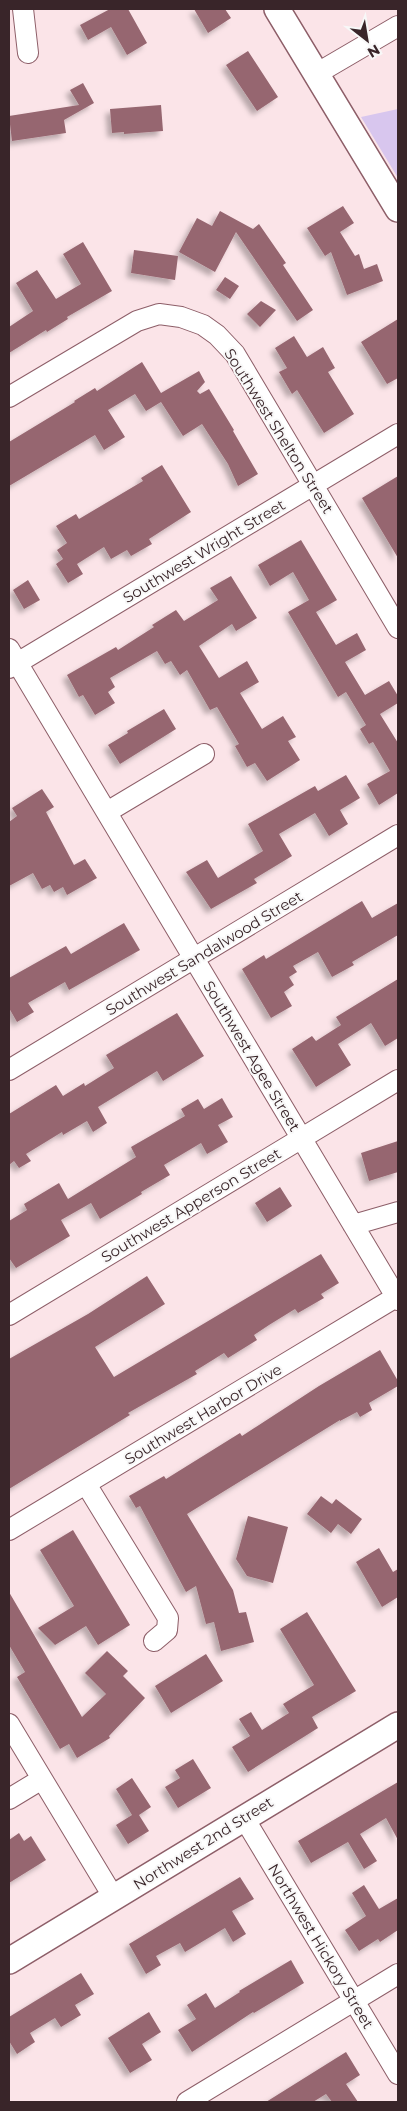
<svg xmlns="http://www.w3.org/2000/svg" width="407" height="2111" viewBox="0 0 407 2111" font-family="Montserrat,sans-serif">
  <defs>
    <filter id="shadow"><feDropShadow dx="-4.5" dy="4.5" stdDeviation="2.5" flood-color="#0004"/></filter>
  </defs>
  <rect width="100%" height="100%" fill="#fbe4e8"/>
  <!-- green -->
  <path fill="#d8c6ee" d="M398 109V178L361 117Z"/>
  <!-- building -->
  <path fill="#966670" filter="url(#shadow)" d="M110 9H128L147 43 127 55 111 27 88 40 80 25Z
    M194 9H225L231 18 208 33Z
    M248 51 278 97 257 111 226 65Z
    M83 83 94 103 64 120 66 133 12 141 9 116 79 105 70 90Z
    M161 105 163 131 124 134V132L112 133 110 109Z
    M343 206 354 223 340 232 355 256 359 254 364 269 377 264 383 281 347 295 331 252 325 256 307 228Z
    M220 211 253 229 259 224 286 263 283 265 313 310 297 321 236 232 215 272 179 252 197 218 212 226Z
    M83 242 112 291 67 317 68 319 47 332 46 330 9 353V327L33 311 16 283 37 270 56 299 81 284 63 254Z
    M134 250 178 256 175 280 131 273Z
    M225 277 239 286 230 299 216 290Z
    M261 301 276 310 260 327 247 314Z
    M398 319V378L387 384 361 342Z
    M294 336 307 357 323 347 335 368 328 372 354 414 324 433 297 390 292 394 279 372 287 368 275 348Z
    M142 362 161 393 199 371 205 382 197 391 200 394 209 389 234 430 233 431 258 474 238 486 228 464 202 424 183 436 161 402 146 411 135 394 108 410 125 437 104 450 95 435 9 486V442L75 402 74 401 95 388 97 391Z
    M162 465 191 512 149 539 152 544 131 556 127 550 111 559 104 547 77 564 83 574 68 583 56 564 63 559 57 550 67 543 56 526 76 514 79 519 143 481 141 478Z
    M398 476V558L362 498Z
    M301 540 337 600 316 612 336 645 357 633 366 650 345 662 365 695 389 681 398 696V703L380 714 398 743V793L379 805 367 784 390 771 373 742 369 744 360 729 366 725 346 692 338 697 288 612 309 600 293 572 270 586 258 565Z
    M231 576 257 618 236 631 232 624 199 646 219 678 247 661 259 682 240 693 262 729 283 716 296 737 288 741 300 760 267 781 255 763 247 767 235 746 239 744 217 707 210 710 187 670 180 675 171 661 165 664 157 651 110 678 115 687 108 692 115 703 95 715 83 695 79 697 67 675 116 647 118 650 154 627 152 625 176 610 184 621 218 600 210 588Z
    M28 580 40 600 24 609 13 590Z
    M164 709 176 729 120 764 108 745 128 733 127 731Z
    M346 775 360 798 340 810 348 824 329 836 315 813 279 834 292 856 254 879 257 883 211 909 186 872 207 860 218 878 263 851 248 824 315 786 318 791Z
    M42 789 54 807 46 812 74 865 85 859 97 878 67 895 63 887 54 892 50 885 42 889 33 873 9 886V822L17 816 12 808Z
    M362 901 372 918 398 903V935L352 962 354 965 332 977 318 952 293 966 297 972 289 977 294 985 284 992 292 1006 271 1018 242 969 264 955 266 959Z
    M124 923 140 950 69 990 65 982 28 1003 34 1012 17 1022 9 1008V978L66 946 71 954Z
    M398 979V1038L385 1046 371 1023 338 1044 351 1065 316 1087 292 1049 312 1036 316 1041 341 1025 336 1017Z
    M177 1013 204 1056 163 1081 157 1071 98 1107 107 1123 93 1132 87 1121 63 1135 62 1132 26 1154 31 1161 19 1168 14 1161 9 1165V1114L56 1085 63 1096 84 1083 85 1086 114 1068 106 1055Z
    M222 1098 233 1117 218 1125 228 1142 207 1154 201 1143 164 1165 170 1175 141 1192 142 1194 100 1219 91 1203 61 1220 70 1236 16 1268 9 1258V1221L27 1210 24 1204 59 1183 68 1199 136 1157 131 1147 185 1116 181 1109 198 1099 204 1109Z
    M398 1141V1172L369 1181 361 1153Z
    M280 1187 292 1206 267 1222 255 1203Z
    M321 1254 339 1283 321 1294 324 1298 298 1313 295 1309 269 1325 254 1335 257 1340 228 1358 224 1353 195 1371 197 1374 128 1413 130 1415 9 1489V1359L88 1314 147 1276 165 1304 95 1347 114 1377Z
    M380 1350 398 1381V1386L369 1403 372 1410 360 1417 357 1412 340 1421V1420L187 1514 233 1590 239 1613 246 1612 254 1642 221 1651 214 1622 206 1624 196 1586 186 1592 140 1506 136 1508 129 1496 164 1476 166 1479 240 1433 242 1436 319 1386Z
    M321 1496 332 1504 336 1499 362 1519 351 1534 338 1524 331 1533 307 1514Z
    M248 1516 288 1527 273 1583 247 1576 236 1559Z
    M73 1530 130 1625 98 1645 86 1626 55 1645 38 1628 74 1606 40 1550Z
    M379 1548 393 1572 398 1569V1597L382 1607 356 1562Z
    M9 1592 82 1717 106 1694 85 1673 107 1651 128 1671 123 1676 145 1698 109 1736 110 1738 77 1758 69 1744 60 1749 17 1677 25 1672 9 1645Z
    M307 1612 356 1691 312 1717 318 1728 248 1772 232 1747 250 1736 239 1719 251 1712 262 1730 289 1713 283 1704 314 1685 280 1629Z
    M206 1654 223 1681 171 1713 155 1686Z
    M193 1759 211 1788 178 1808 165 1787 180 1778 175 1770Z
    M132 1778 151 1807 139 1815 149 1831 128 1844 116 1825 132 1815 116 1789Z
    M398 1782V1840L386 1818 360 1834 377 1861 364 1869 348 1842 311 1863 298 1841Z
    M19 1833 24 1841 31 1836 46 1860 9 1883V1840Z
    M240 1877 254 1899 232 1911 246 1934 233 1942 225 1928 185 1952 180 1943 156 1956 161 1965 146 1974 129 1944Z
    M364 1885 379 1909 398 1898V1930L380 1942 378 1939 359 1951 345 1930 366 1916 352 1893Z
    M291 1960 304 1983 254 2013 253 2012 192 2052 178 2030 196 2019 187 2005 206 1993 215 2008 240 1992 239 1991Z
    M81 1973 94 1994 75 2005 81 2015 61 2027 55 2018 30 2033 35 2042 17 2054 9 2041V2017Z
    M149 2012 161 2032 142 2044 152 2060 130 2073 108 2038Z
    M346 2052 360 2075 346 2084 358 2102H332L326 2094 313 2102H266Z"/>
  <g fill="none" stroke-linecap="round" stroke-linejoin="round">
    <!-- minor casing -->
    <g stroke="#8d5e68" stroke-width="22">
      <path id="minor" d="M23 9 28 53
        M316 74 398 26
        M9 397 137 321 159 314 181 317 203 325 217 335 235 354 398 628
        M9 649 398 1300
        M9 668 398 434
        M107 812 204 754
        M9 1070 398 835
        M353 1225 398 1212
        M9 1315 398 1080
        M86 1484 168 1618 167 1630 154 1641
        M9 1530 396 1297
        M9 1724 114 1898
        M9 1799 42 1779
        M244 1818 398 2074
        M187 2102 398 1974"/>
    </g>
    <!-- major casing -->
    <g stroke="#8d5e68" stroke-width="28">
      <path id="major" d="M277 9 398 209
        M9 1961 398 1725"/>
    </g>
    <!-- minor -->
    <use href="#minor" stroke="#fff" stroke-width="20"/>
    <!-- major -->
    <use href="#major" stroke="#fff" stroke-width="25"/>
  </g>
  <g text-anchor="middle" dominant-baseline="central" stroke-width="4" stroke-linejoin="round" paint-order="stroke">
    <!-- street labels -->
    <g font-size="15" fill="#392529" stroke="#f8f8f8">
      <text transform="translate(279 431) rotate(58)">Southwest Shelton Street</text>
      <text transform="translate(204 551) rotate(-31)">Southwest Wright Street</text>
      <text transform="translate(204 953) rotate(-31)">Southwest Sandalwood Street</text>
      <text transform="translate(252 1056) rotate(59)">Southwest Agee Street</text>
      <text transform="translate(191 1205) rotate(-31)">Southwest Apperson Street</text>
      <text transform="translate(203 1414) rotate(-31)">Southwest Harbor Drive</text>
      <text transform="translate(203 1843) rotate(-32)">Northwest 2nd Street</text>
      <text transform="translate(321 1946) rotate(59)">Northwest Hickory Street</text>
    </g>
  </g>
  <!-- border -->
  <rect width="407" height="2111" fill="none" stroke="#392529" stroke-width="20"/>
  <!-- north arrow -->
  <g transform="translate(367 40) rotate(149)" stroke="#f8f8f8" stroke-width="4" paint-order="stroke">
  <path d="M0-4L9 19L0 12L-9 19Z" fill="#392529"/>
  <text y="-8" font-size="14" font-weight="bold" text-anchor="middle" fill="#392529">N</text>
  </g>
</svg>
